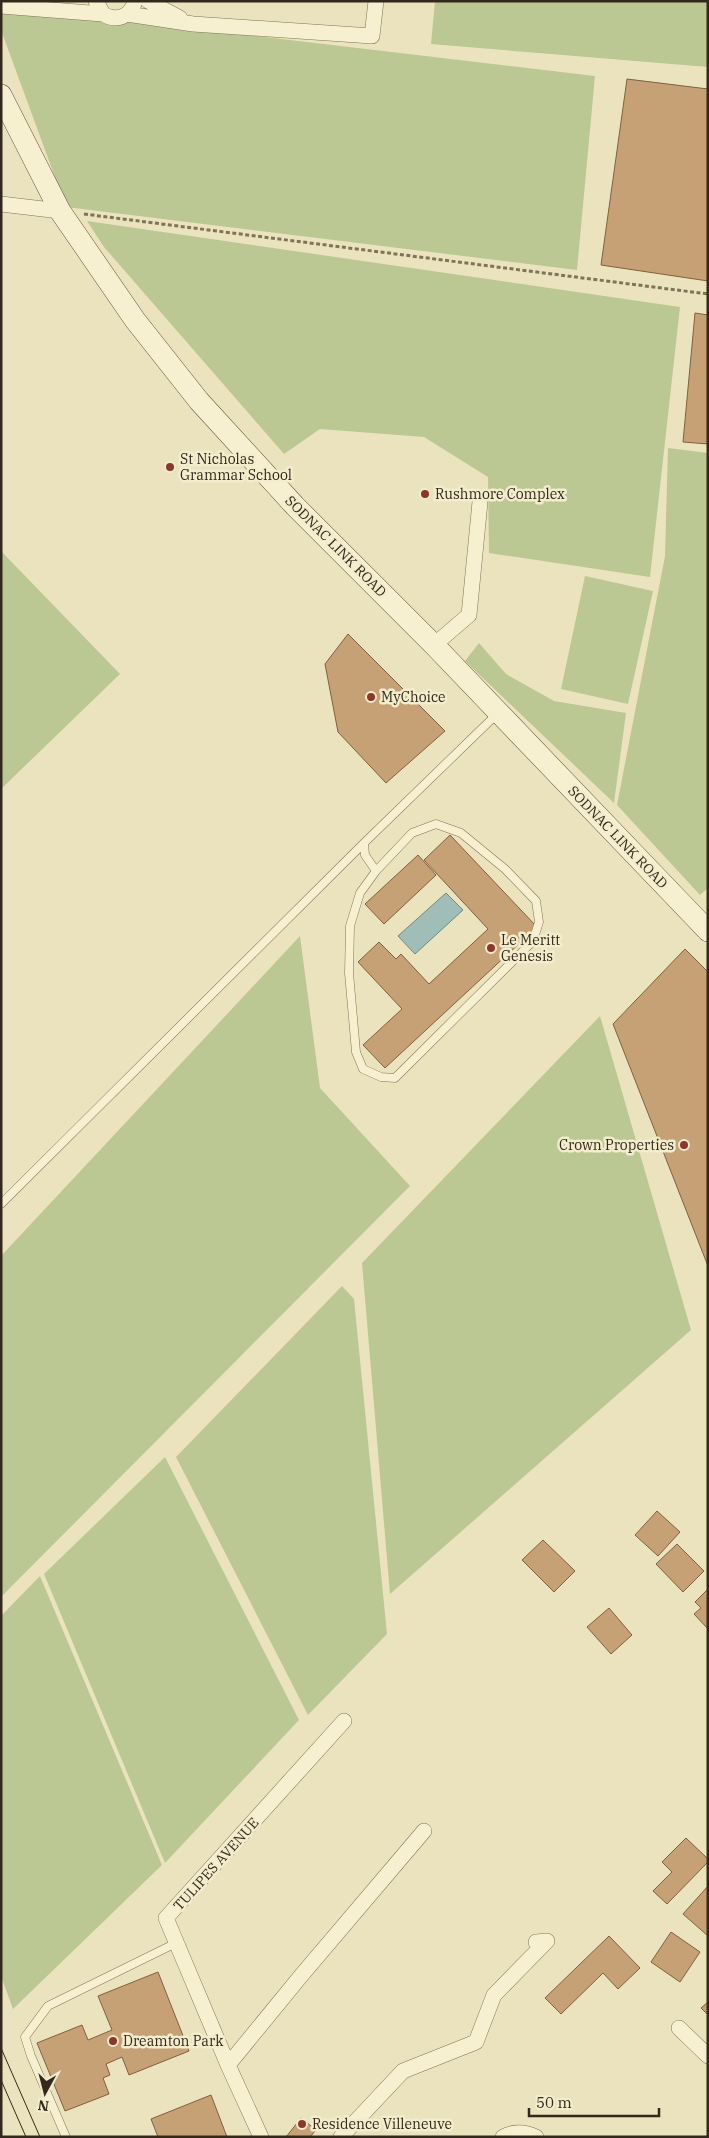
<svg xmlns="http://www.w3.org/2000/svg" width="709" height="2138" viewBox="0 0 709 2138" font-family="'IBM Plex Serif',serif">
  <rect width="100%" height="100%" fill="#ebe3be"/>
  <!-- green -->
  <path fill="#bcc893" d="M435 1H708V67L431 44Z
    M1 6 595 76 577 270 66 207 1 30Z
    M87 221 680 307 650 577 489 553 488 477 424 437 320 429 284 454 104 247Z
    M668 448 708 453V888L700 895 617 805 665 556Z
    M1 551 120 674 1 789Z
    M585 576 653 591 628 704 561 689Z
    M479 643 506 674 554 701 626 713 614 803 465 661Z
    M300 936 320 1088 410 1186 1 1597V1256Z
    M600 1016 691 1330 390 1594 362 1263Z
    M342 1286 354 1299 387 1634 308 1715 176 1457Z
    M165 1457 299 1720 165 1863 44 1574Z
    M40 1576 162 1865 13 2009 1 1976V1616Z"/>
  <!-- water -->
  <path fill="#a1bdb8" stroke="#6a8a85" d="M446 893 463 910 415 954 398 936Z"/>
  <!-- building -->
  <path fill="#c7a176" stroke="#80603f" d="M627 79 708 89V281L601 265Z
    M695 313 708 315V444L683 442Z
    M348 634 445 731 386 783 338 732 325 664Z
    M450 835 537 927 385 1068 363 1045 402 1009 358 962 379 942 396 959 401 954 429 984 488 929 424 860Z
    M418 855 436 875 384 924 365 904Z
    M685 949 708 972V1266L613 1024Z
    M657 1511 680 1532 658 1556 635 1535Z
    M543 1540 575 1571 554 1592 522 1560Z
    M677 1544 704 1571 683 1592 656 1564Z
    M708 1589V1629L694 1614 701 1608 695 1602Z
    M609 1608 632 1635 611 1654 587 1627Z
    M686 1838 708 1859V1862L667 1904 653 1891 672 1872 662 1862Z
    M708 1886V1936L683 1914Z
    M671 1932 700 1952 680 1982 651 1962Z
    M609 1936 640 1968 618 1989 603 1973 561 2014 545 1998Z
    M158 1972 189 2051 129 2075 122 2057 106 2064 110 2075 103 2078 109 2094 65 2111 37 2043 82 2025 88 2040 112 2030 98 1996Z
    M708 2002V2015L701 2008Z
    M211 2095 227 2137H158L151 2119Z
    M301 2118 316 2130 310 2137H286Z"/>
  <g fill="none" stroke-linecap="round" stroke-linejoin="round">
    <!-- service casing -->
    <g stroke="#827358" stroke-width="9">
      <path id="service" d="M436 824 461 833 505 869 536 901 539 922 533 941 395 1078 381 1077 363 1069 356 1052 349 973 350 926 360 893 376 871 412 833Z
        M376 871 365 855 364 843 498 713
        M1 1204 364 843
        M66 2137 31 2056 25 2037 48 2006 176 1943"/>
    </g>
    <!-- minor casing -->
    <g stroke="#827358" stroke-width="16">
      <path id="minor" d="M96 1 103 14C116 22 131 17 135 1
        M148 1 180 18
        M1 6 103 14
        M127 14 193 24 372 36 376 1
        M1 204 60 211
        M434 645 469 615 480 502
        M679 2028 708 2056
        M228 2065 300 1977 424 1831
        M261 2137 228 2065 166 1918 344 1721
        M341 2137 403 2071 476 2042 494 1995 547 1941 536 1942
        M503 2137C514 2131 525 2132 536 2137"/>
    </g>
    <!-- secondary casing -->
    <g stroke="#64543b" stroke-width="22">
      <path id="secondary" d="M1 95 60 211 135 320 199 401 295 506 434 645 708 931"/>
    </g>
    <!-- path -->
    <path stroke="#827358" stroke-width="3" stroke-dasharray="4 2.5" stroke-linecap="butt" d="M84 214 708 294"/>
    <!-- service -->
    <use href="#service" stroke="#f6f0d1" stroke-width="8"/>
    <!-- minor -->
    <use href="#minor" stroke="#f6f0d1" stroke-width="15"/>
    <!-- secondary -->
    <use href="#secondary" stroke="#f6f0d1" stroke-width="21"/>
    <!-- tram -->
    <path stroke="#32291c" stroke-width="1" d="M1 2048 40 2137
      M1 2080 26 2137"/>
  </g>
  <!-- markers -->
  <g fill="#8e362b" stroke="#f3eccd" stroke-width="2">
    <circle cx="170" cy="467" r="5"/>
    <circle cx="425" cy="494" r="5"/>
    <circle cx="371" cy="697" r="5"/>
    <circle cx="491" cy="948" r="5"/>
    <circle cx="684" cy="1145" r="5"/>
    <circle cx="113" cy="2041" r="5"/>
    <circle cx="302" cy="2124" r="5"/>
  </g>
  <g text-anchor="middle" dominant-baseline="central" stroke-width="5" stroke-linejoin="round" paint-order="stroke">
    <!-- poi labels -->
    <g font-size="14" fill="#32291c" stroke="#f3eccd" text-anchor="start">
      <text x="180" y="459">St Nicholas<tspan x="180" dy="16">Grammar School</tspan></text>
      <text x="435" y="494">Rushmore Complex</text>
      <text x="381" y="697">MyChoice</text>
      <text x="501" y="940">Le Meritt<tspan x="501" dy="16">Genesis</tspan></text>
      <text x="674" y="1145" text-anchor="end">Crown Properties</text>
      <text x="123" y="2041">Dreamton Park</text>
      <text x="312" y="2124">Residence Villeneuve</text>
    </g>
    <!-- street labels -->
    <g font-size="14" fill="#32291c" stroke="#f3eccd">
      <text transform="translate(336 546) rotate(45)">SODNAC LINK ROAD</text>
      <text transform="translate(618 837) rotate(46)">SODNAC LINK ROAD</text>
      <text transform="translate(216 1864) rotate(-48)">TULIPES AVENUE</text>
    </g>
  </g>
  <!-- border -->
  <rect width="709" height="2138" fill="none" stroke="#32291c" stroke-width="5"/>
  <!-- north arrow -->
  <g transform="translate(45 2093) rotate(187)" stroke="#f3eccd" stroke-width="4" paint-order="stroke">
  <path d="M0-4L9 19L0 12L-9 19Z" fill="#32291c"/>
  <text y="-8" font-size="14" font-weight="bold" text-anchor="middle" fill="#32291c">N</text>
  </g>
  <!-- scale -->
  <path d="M529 2108v8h130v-8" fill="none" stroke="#32291c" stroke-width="2.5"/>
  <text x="536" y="2108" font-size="15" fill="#32291c" stroke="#f3eccd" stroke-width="4" paint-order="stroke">50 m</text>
</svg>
